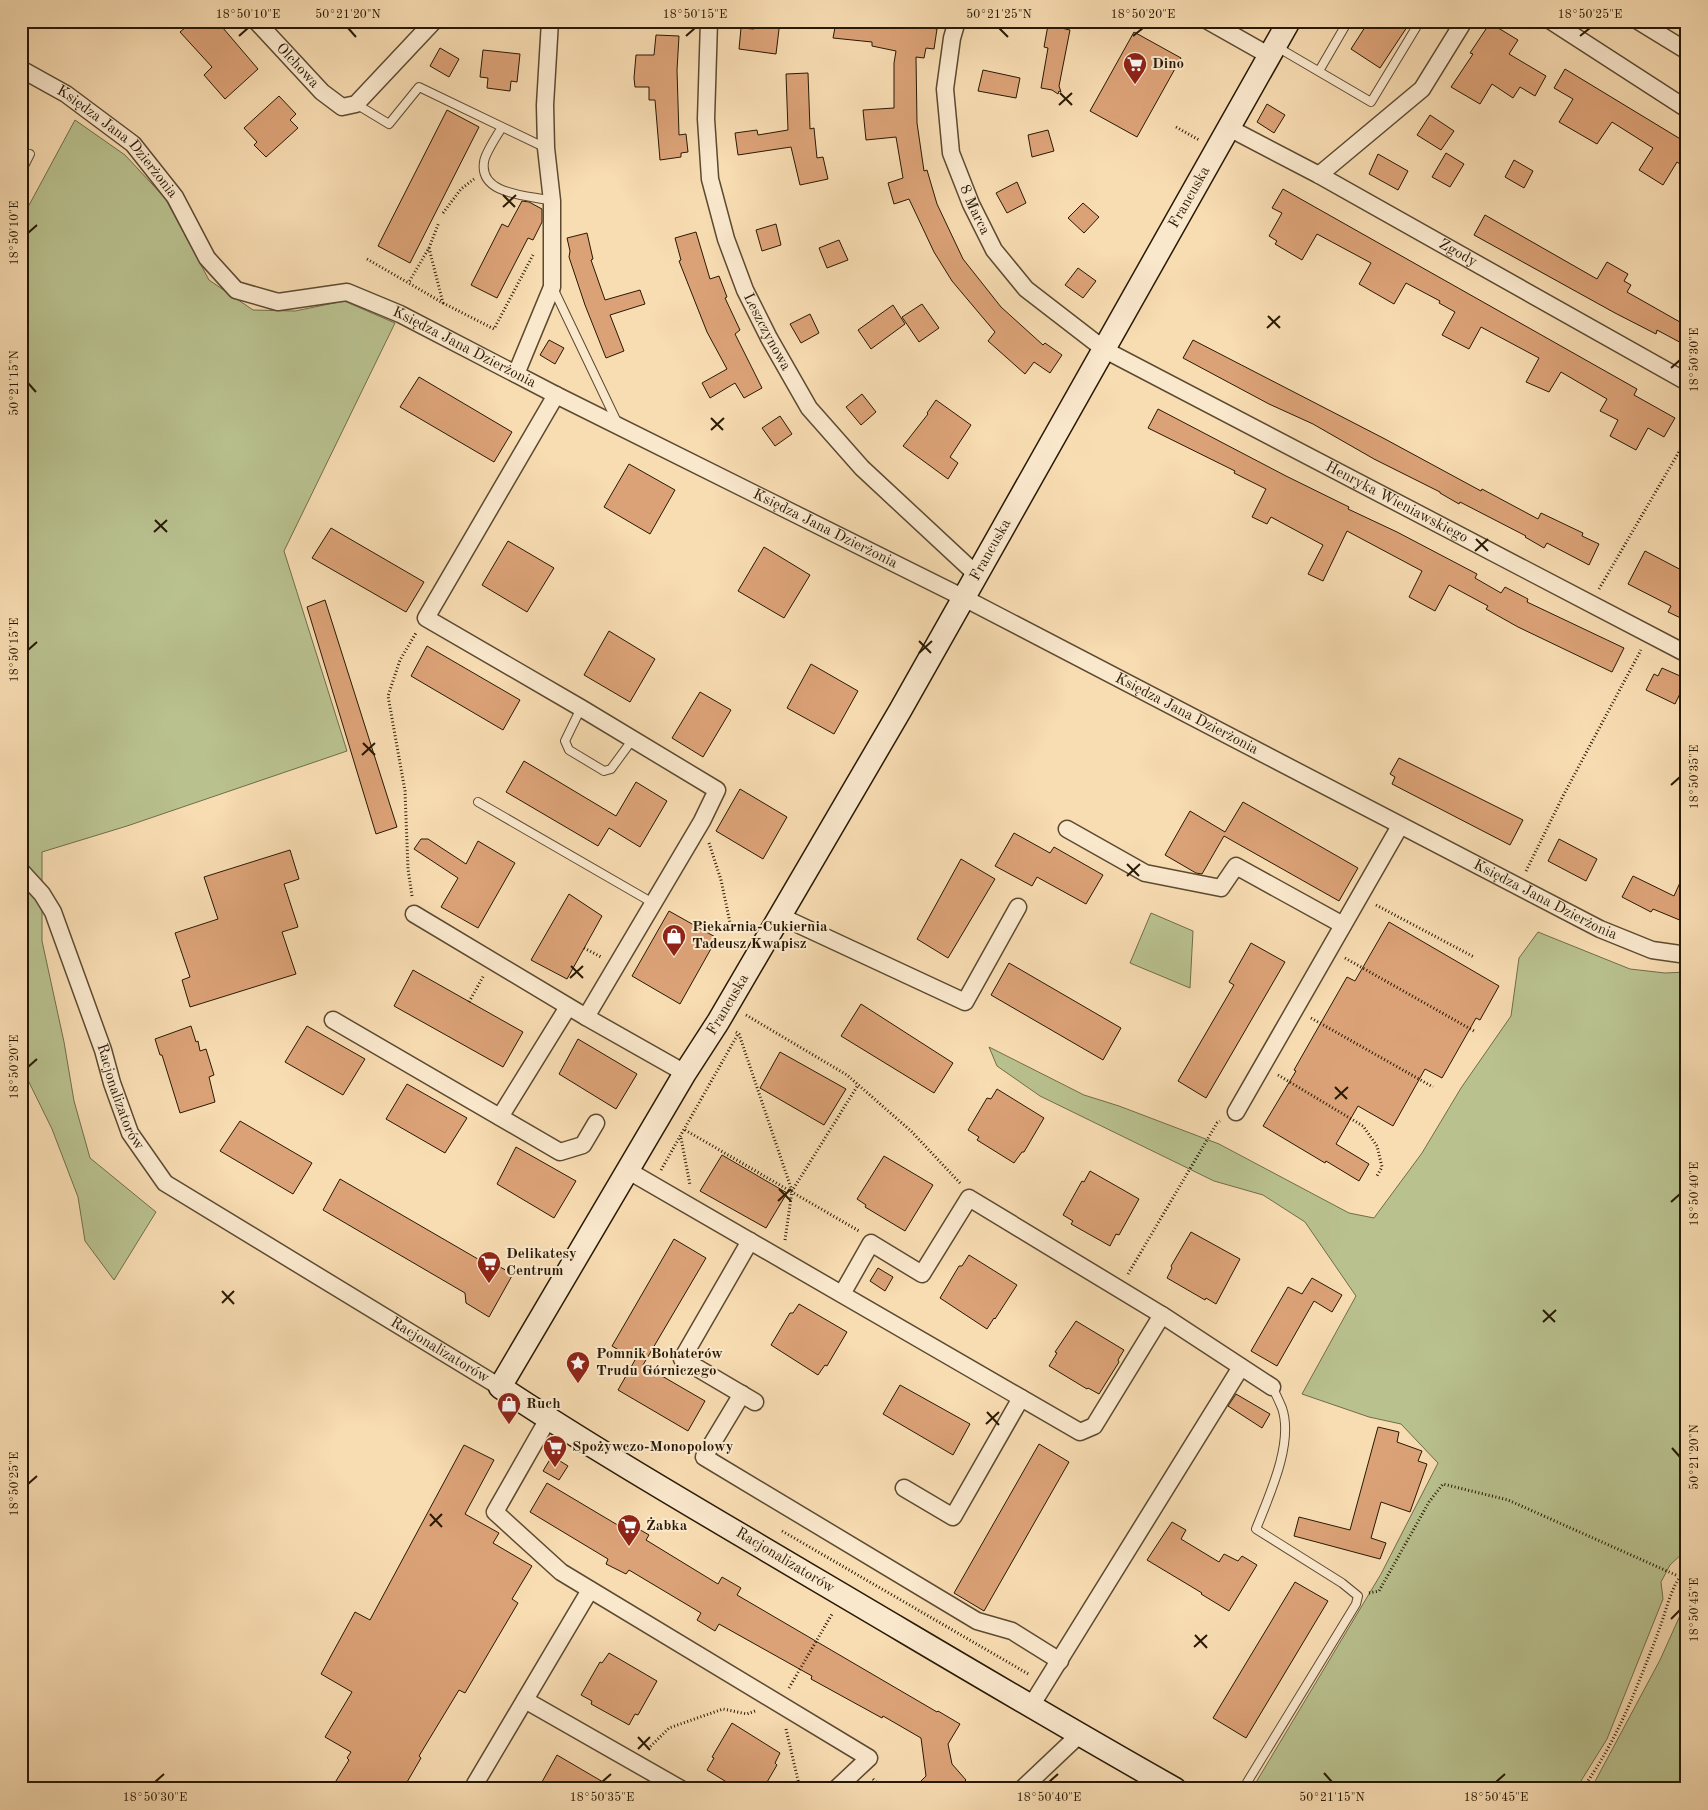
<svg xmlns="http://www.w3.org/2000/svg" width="1708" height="1810" viewBox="0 0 1708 1810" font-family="'Old Standard TT',serif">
  <rect width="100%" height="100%" fill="#f8dcb2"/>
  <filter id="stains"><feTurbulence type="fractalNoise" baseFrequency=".004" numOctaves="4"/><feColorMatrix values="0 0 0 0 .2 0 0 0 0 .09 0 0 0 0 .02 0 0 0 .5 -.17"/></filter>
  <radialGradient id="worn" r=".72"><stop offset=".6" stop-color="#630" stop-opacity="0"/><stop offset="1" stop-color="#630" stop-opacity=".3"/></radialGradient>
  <!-- green -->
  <path fill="#b9c18f" stroke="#706d4a" d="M75 120 125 155 165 198 209 280 253 310 295 311 344 301 395 323 284 551 347 751 127 826 42 852V941L64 1042 74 1101 90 1158 156 1212 114 1280 85 1241 78 1197 52 1129 21 1066V220Z
    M1151 913 1193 931 1190 988 1130 963Z
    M1538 932 1630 969 1665 973 1687 972V1549L1670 1565 1661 1582 1663 1599 1607 1739 1576 1789H1252L1381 1574 1438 1463 1401 1424 1369 1417 1302 1394 1356 1296 1305 1222 1263 1195 1214 1181 1040 1096 997 1066 989 1047 1084 1095 1119 1106 1219 1144 1349 1213 1374 1218 1422 1153 1461 1088 1511 1016 1519 958Z
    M1687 1600V1789H1591L1660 1660Z"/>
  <!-- building -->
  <path fill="#dca277" stroke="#281904" d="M193 21H217L258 69 225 99 204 75 212 67 180 32Z
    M754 21H780L776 54 739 49 741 28 754 29Z
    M880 21H924L923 26 937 29 934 49 926 48 924 58 916 57 917 123 924 171 927 170 937 204 963 259 1001 307 1043 345 1045 343 1062 355 1050 373 1034 362 1025 374 988 341 995 332 952 281 934 252 909 199 894 204 888 183 903 178 896 137 866 140 863 110 894 108V63L896 51 872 46V42L833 38 836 22 879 27Z
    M1369 21H1411L1380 68 1351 49Z
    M1490 23 1518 40 1509 54 1546 76 1535 96 1520 87 1513 98 1492 84 1480 104 1451 87 1473 54 1470 53Z
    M1048 25 1070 30 1059 86 1061 92 1059 91 1058 94 1052 90 1041 88 1048 48 1044 47Z
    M1134 32 1181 58 1137 137 1090 111Z
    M656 35 679 36 677 70 679 135 686 134 688 152 681 153V157L660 160 655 100H649V87H635L634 78 636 55H654Z
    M440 48 459 59 449 77 430 66Z
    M483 50 520 54 517 82 511 81 510 91 487 88 488 78 480 77Z
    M1565 69 1687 143V169L1677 162 1663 185 1639 170 1653 148 1612 122 1597 144 1559 122 1573 99 1554 88Z
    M983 70 1020 78 1016 98 978 91Z
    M808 73 810 129 814 128 817 158 823 157 828 179 800 185 791 147 738 155 735 133 757 130 758 135 788 130 786 74Z
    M279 96 296 114 290 120 298 128 266 157 254 145 257 142 244 128Z
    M1267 104 1285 115 1274 133 1257 122Z
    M447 110 479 127 410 263 378 246Z
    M1430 115 1454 131 1441 150 1417 135Z
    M1048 130 1054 151 1032 157 1028 135Z
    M1446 153 1464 164 1450 187 1432 177Z
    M1378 154 1408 171 1398 190 1369 174Z
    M1514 160 1533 171 1524 188 1505 177Z
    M1017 182 1026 203 1007 213 996 193Z
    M1283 189 1637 389 1634 395 1675 418 1664 437 1648 428 1636 450 1610 436 1618 420 1600 411 1607 399 1561 372 1549 392 1526 382 1539 358 1481 327 1469 349 1442 335 1455 312 1439 303 1440 301 1406 283 1394 304 1359 284 1371 263 1317 234 1302 260 1275 244 1277 241 1269 236 1282 213 1272 208Z
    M522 201 529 202 542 209V222L533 240 528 238 497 298 471 285 502 224 508 227Z
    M1083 203 1099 217 1084 233 1068 218Z
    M1485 215 1597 279 1607 262 1628 274 1624 281 1631 285 1627 292 1687 326V346L1657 330 1656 334 1615 313 1474 235Z
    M776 224 781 245 762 251 756 230Z
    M696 232 710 279 719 276 727 297 725 298 740 330 735 334 762 388 744 398 735 383 710 398 702 383 727 369 707 332 679 261 681 260 675 238Z
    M587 233 593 259 591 260 605 300 640 290 645 304 610 315 624 351 606 358 585 305 569 257 570 251 567 238Z
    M839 240 848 260 827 268 819 248Z
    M1078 268 1096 281 1083 298 1065 285Z
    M922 304 939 328 919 342 902 317Z
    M893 305 905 324 871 349 858 330Z
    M810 314 819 333 801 343 790 324Z
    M549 340 564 348 555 364 540 355Z
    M1193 340 1385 439 1481 491 1482 489 1538 519 1541 513 1583 533 1582 536 1599 544 1589 565 1547 543 1544 548 1525 537 1526 536 1460 502 1459 504 1440 493V492L1374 459 1313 424 1269 404 1183 358Z
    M419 377 512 432 494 462 400 407Z
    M862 394 876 412 861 425 846 407Z
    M936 400 971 425 950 457 958 463 948 479 903 446 928 414 927 413Z
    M1158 409 1286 476 1349 507 1348 509 1397 532 1477 574 1475 578 1501 593 1505 587 1528 599 1527 602 1624 648 1612 672 1518 627 1486 609 1488 606 1449 585 1435 611 1409 597 1422 571 1347 531 1323 581 1308 574 1323 545 1271 517 1267 524 1252 517 1266 489 1234 473 1235 471 1148 428Z
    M780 416 792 434 775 446 762 428Z
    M629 464 675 490 650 534 604 507Z
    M331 528 424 582 406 612 312 558Z
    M508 541 554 568 527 612 482 585Z
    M764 547 810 575 784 618 738 591Z
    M1645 551 1687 573V621L1668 612 1671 606 1628 584Z
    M325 600 397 827 376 834 307 607Z
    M609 631 655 659 630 702 584 675Z
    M427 646 520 700 503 730 411 676Z
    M811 664 858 691 834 734 787 708Z
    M1662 668 1687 679 1675 704 1646 690 1654 674 1658 676Z
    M700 692 731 710 703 757 672 738Z
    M1399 758 1523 820 1510 845 1392 784 1395 777 1390 774Z
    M524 761 616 816 636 782 667 801 640 847 609 828 598 846 506 792Z
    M740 789 787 817 763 859 716 831Z
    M1243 802 1358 868 1339 901 1224 836 1202 874 1196 873 1165 855 1190 811 1225 832Z
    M1014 833 1050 853 1054 847 1103 875 1086 904 1037 877 1032 886 995 866Z
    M421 839H428L466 864 478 841 515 863 478 928 441 907 458 878 414 849Z
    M1559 839 1597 859 1586 881 1548 861Z
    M290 850 299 879 284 884 298 927 282 932 296 974 190 1007 182 980 190 977 175 933 218 919 204 877Z
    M961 859 995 879 948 958 917 939Z
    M1687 867V910L1682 921 1653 909 1651 912 1622 897 1633 876 1674 896Z
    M569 894 602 916 567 979 531 960Z
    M669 911 717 938 680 1004 632 976Z
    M1389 922 1499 986 1480 1020 1476 1018 1442 1078 1425 1069 1393 1126 1358 1106 1336 1144 1369 1164 1359 1181 1326 1161 1325 1163 1263 1126 1296 1071 1294 1070 1347 977 1355 981Z
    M1251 943 1285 962 1206 1098 1178 1081 1234 985 1229 982Z
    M1009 963 1121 1028 1103 1060 991 995Z
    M413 970 523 1032 503 1067 394 1006Z
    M861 1004 953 1063 934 1093 841 1036Z
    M191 1026 196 1042 198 1041 200 1051 206 1049 214 1075 209 1077 215 1102 180 1113 162 1055H160L155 1039Z
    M307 1026 365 1059 343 1095 285 1062Z
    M578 1039 637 1074 616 1109 559 1074Z
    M780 1052 846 1089 824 1125 760 1088Z
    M407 1084 467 1118 445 1153 386 1119Z
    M997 1089 1044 1118 1024 1152H1022L1014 1163 977 1140 979 1137 968 1130 987 1098 991 1099Z
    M240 1121 312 1163 293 1194 220 1151Z
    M516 1147 576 1181 554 1218 497 1184Z
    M722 1155 787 1193 766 1228 700 1191Z
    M884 1156 933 1185 905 1231 865 1207 866 1205 857 1199Z
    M1090 1171 1139 1199 1119 1235 1116 1234 1110 1246 1071 1224 1073 1221 1063 1215 1082 1181 1084 1182Z
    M340 1179 483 1262 485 1259 513 1274 489 1317 466 1303 465 1293 323 1210Z
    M1191 1232 1240 1259 1216 1304 1206 1298 1205 1300 1167 1278 1172 1268 1171 1266Z
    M674 1239 706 1258 643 1365 705 1401 688 1431 618 1390 635 1360 612 1346Z
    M969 1255 1017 1285 995 1319 994 1318 987 1329 940 1298 959 1266H962Z
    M878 1268 893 1277 885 1291 870 1281Z
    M1312 1278 1342 1295 1332 1312 1314 1301 1277 1366 1251 1351 1288 1287 1302 1294Z
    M799 1304 847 1332 827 1366 825 1365 818 1375 771 1345 790 1313H793Z
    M1076 1321 1124 1350 1118 1360 1119 1362 1099 1394 1088 1388 1087 1389 1049 1366 1057 1353 1055 1352Z
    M900 1385 970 1424 953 1455 883 1414Z
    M1236 1394 1270 1414 1262 1428 1228 1406Z
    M1378 1427 1399 1432 1397 1442 1422 1451 1418 1461 1427 1464 1410 1512 1381 1502 1371 1538 1386 1543 1380 1559 1294 1536 1299 1517 1350 1530Z
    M1039 1444 1069 1462 984 1611 954 1593Z
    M464 1445 494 1460 465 1514 499 1533 493 1543 532 1566 512 1599 518 1603 465 1693 459 1690 419 1756 421 1758 403 1789H331L349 1760 347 1758 351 1752 325 1737 352 1692 321 1674 355 1612 370 1620Z
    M552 1456 568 1466 559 1480 543 1471Z
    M547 1483 626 1530 630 1524 649 1535 646 1540 718 1584 722 1577 741 1588 737 1595 937 1712 938 1711 960 1724 948 1744 952 1764 966 1780 957 1789H913L926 1776 921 1738 883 1716 882 1718 811 1679 812 1676 719 1624 715 1631 697 1620 701 1613 629 1570 626 1574 606 1564 608 1559 530 1512Z
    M1172 1522 1186 1530 1181 1539 1219 1562 1224 1554 1238 1561 1242 1556 1257 1565 1229 1611 1201 1594 1202 1593 1147 1560Z
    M1295 1582 1328 1601 1246 1738 1213 1718Z
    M609 1653 657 1681 638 1715 635 1714 629 1725 591 1704 592 1701 581 1695 600 1662 602 1663Z
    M732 1723 780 1753 775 1763 777 1765 763 1789H738L707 1770 714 1758 712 1757Z
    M557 1755 615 1789H538Z"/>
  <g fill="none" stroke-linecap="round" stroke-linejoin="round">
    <!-- lane casing -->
    <g stroke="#5c4a30" stroke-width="10">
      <path id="lane" d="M1277 47 1371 102 1420 21
        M1319 71 1348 21
        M356 104 389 124 419 87 546 148
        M502 127C497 136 485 153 484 162 479 196 530 195 552 201
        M21 172 30 154
        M553 288 617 422
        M581 708 565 741 569 750 604 771 611 769 633 739
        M478 802 653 903
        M1243 1789 1356 1604 1358 1596 1342 1583 1256 1529C1269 1496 1294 1443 1282 1408 1279 1401 1276 1394 1272 1387"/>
    </g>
    <!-- street casing -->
    <g stroke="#5c4a30" stroke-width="19">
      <g id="street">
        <path id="s1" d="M256 21 322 92 342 107 356 104 434 21"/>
        <path id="s2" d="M709 21 706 119 710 179 726 239 745 290 769 338 809 408 862 468 977 575"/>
        <path id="s3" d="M957 21 952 38 945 89 951 153 971 204 994 250 1026 289 1105 350 1687 654"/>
        <path d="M1208 21 1270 56"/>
        <path d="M1551 21 1687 109"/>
        <path d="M1638 21 1687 51"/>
        <path id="s4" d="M21 69 66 94 133 144 175 197 207 258 236 290 278 302 347 292 400 314 556 395 964 598 1600 929 1652 950 1687 955"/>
        <path id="s5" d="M1229 128 1319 175 1687 382"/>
        <path d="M1319 175 1422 89 1464 21"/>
        <path d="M516 374 552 287V201L546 148 545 105 550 21"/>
        <path d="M1067 829 1145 873 1221 888 1236 866 1343 925"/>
        <path id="s6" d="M21 871 42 894 53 912 103 1050 112 1083 130 1133 165 1183 500 1387"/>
        <path d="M414 914 586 1017 702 821 717 790 581 708 426 618 556 395"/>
        <path d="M780 916 965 1002 1018 907"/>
        <path d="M586 1017 685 1073"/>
        <path d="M333 1020 560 1152 583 1145 596 1123"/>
        <path d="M1236 1112 1400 826"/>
        <path d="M500 1117 568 1007"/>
        <path d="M627 1170 1080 1432 1094 1426 1162 1315"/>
        <path d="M750 1241 682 1359 755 1402"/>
        <path d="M842 1294 871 1243 922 1274 969 1198 1162 1315 1272 1387"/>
        <path d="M742 1394 704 1457 977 1621 1012 1631 1060 1661"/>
        <path d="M548 1419 495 1512 561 1572 869 1758 836 1789"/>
        <path d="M904 1488 953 1517 1021 1398"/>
        <path d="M525 1700 681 1789"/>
        <path d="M1031 1706 1241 1367"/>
        <path d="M475 1789V1784L590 1590"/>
        <path d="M1022 1789 1079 1735"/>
      </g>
    </g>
    <!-- secondary casing -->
    <g stroke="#281904" stroke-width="25">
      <g id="secondary">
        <path id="s7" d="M1175 1789C1054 1721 936 1650 817 1580 711 1517 603 1455 500 1387L685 1073 718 1022 901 709 1289 21"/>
      </g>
    </g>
    <!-- path -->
    <path stroke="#281904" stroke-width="3" stroke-dasharray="1 2.5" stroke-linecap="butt" d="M1176 127 1199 140
      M443 213 461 189 474 179
      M429 248 439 222
      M367 259 443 303 429 248 409 282
      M443 303 494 329 533 255
      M1599 589 1687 438
      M709 843 721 880 732 932
      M1526 871 1563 796 1641 650
      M412 896 408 869 405 791 388 696 400 660 416 633
      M1376 905 1474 957
      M584 948 601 957
      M1345 958 1474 1031
      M469 1002 484 975
      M746 1015 847 1075 911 1131 960 1183
      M1311 1018 1433 1087
      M736 1032 739 1034 792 1191
      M1278 1075 1363 1126 1377 1146 1382 1167 1377 1176
      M685 1130 859 1231
      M681 1138 690 1185
      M661 1170 738 1034
      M785 1240 792 1191 858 1085
      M1128 1274 1217 1123 1220 1121
      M782 1531 1030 1675
      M1369 1593 1379 1591 1429 1502 1443 1484 1508 1500 1678 1576
      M789 1688 832 1614
      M786 1729 800 1789
      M648 1749 669 1728 723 1709 747 1714 755 1711
      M873 1779 883 1789
      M1582 1789C1617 1742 1638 1685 1659 1630 1667 1609 1671 1584 1687 1568"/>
    <!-- lane -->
    <use href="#lane" stroke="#fae8cd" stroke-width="8"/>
    <!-- street -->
    <use href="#street" stroke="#fae8cd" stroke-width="16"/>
    <!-- secondary -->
    <use href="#secondary" stroke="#fae8cd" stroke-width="22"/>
  </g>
  <!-- ticks -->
  <path fill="none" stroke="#281904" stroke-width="2" d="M348 28 356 37M999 28 1008 37M239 36 248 28M686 36 695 28M1133 36 1143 28M1580 36 1590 28M1060 93 1072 105M1059 105 1072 93M503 195 515 207M503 207 516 195M28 233 37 225M1268 316 1280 328M1267 328 1280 316M1671 368 1680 360M28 383 36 392M711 418 723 430M711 430 724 418M155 520 167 532M154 532 167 520M1476 539 1488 551M1475 551 1488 539M919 641 931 653M28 650 37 642M919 653 932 641M363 743 375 755M362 755 375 743M1671 785 1680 777M1127 864 1139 876M1127 876 1140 864M571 966 583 978M570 978 583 966M28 1067 37 1059M1335 1087 1347 1099M1335 1099 1348 1087M779 1189 791 1201M778 1201 791 1189M1671 1202 1680 1194M222 1291 234 1304M222 1303 234 1291M1543 1310 1555 1322M1543 1322 1556 1310M987 1412 999 1425M986 1424 999 1412M1672 1448 1680 1457M28 1484 37 1476M430 1514 442 1527M430 1526 442 1514M1671 1619 1680 1610M1195 1635 1207 1648M1194 1647 1207 1635M638 1737 650 1750M638 1749 650 1737M1324 1773 1332 1782M155 1782 164 1774M602 1782 611 1774M1049 1782 1058 1774M1496 1782 1505 1774"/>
  <!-- icons -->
  <defs>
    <g id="supermarket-pin" transform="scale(1.25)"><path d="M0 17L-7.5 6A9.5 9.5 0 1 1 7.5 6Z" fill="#8f2418" stroke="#fae8cd"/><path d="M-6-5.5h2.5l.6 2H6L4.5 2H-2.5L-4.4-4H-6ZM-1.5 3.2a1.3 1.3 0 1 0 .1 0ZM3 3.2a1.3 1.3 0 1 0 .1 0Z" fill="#fff"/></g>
    <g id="shop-pin" transform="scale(1.25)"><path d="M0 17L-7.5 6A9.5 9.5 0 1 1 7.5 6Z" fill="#8f2418" stroke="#fae8cd"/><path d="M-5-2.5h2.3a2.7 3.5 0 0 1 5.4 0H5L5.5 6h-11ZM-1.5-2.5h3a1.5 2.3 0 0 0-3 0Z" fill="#fff"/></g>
    <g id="sight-pin" transform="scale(1.25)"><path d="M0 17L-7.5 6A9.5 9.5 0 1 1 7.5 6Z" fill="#8f2418" stroke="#fae8cd"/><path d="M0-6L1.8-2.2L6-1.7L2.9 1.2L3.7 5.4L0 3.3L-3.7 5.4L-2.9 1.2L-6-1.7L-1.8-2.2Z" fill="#fff"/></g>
  </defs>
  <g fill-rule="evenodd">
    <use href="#supermarket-pin" x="1135" y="64"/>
    <use href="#shop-pin" x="674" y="936"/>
    <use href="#supermarket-pin" x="489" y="1263"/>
    <use href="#sight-pin" x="578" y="1363"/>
    <use href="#shop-pin" x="509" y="1404"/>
    <use href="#supermarket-pin" x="555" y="1447"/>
    <use href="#supermarket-pin" x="629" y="1526"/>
  </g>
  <g text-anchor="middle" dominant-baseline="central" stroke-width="4" stroke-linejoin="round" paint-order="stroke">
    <!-- poi labels -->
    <g font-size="15" font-weight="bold" fill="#281904" stroke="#fae8cd" text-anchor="start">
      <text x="1152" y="64">Dino</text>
      <text x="692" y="927">Piekarnia-Cukiernia<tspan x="692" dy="17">Tadeusz Kwapisz</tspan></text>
      <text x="506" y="1254">Delikatesy<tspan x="506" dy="17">Centrum</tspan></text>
      <text x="596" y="1354">Pomnik Bohaterów<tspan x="596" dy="17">Trudu Górniczego</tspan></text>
      <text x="526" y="1404">Ruch</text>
      <text x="572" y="1447">Spożywczo-Monopolowy</text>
      <text x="646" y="1526">Żabka</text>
    </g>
    <!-- street labels -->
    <g font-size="15" fill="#281904" stroke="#fae8cd">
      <text stroke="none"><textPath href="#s1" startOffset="61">Olchowa</textPath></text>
      <text stroke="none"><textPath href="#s4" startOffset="122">Księdza Jana Dzierżonia</textPath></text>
      <text stroke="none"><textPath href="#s7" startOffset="2161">Francuska</textPath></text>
      <text stroke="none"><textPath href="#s3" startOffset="195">8 Marca</textPath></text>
      <text stroke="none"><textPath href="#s5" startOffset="261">Zgody</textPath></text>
      <text stroke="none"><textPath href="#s2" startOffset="322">Leszczynowa</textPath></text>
      <text stroke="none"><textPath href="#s4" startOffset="558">Księdza Jana Dzierżonia</textPath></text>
      <text stroke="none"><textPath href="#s3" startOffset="719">Henryka Wieniawskiego</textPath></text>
      <text stroke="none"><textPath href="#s4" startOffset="962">Księdza Jana Dzierżonia</textPath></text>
      <text stroke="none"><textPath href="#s7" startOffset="1756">Francuska</textPath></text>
      <text stroke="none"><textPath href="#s4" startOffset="1368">Księdza Jana Dzierżonia</textPath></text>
      <text stroke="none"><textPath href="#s4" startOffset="1772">Księdza Jana Dzierżonia</textPath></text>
      <text stroke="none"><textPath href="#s7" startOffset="1231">Francuska</textPath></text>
      <text stroke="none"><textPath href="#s6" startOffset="249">Racjonalizatorów</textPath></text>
      <text stroke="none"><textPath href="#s6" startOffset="669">Racjonalizatorów</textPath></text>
      <text transform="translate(785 1561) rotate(31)">Racjonalizatorów</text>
    </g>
  </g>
  <!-- margin -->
  <rect width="1708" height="1810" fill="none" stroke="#f8dcb2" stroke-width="55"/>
  <rect x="28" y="28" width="1652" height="1754" fill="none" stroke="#281904" stroke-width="2"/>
  <g font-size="12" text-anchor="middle" fill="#281904">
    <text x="248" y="18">18°50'10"E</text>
    <text x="348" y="18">50°21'20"N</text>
    <text x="695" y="18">18°50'15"E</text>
    <text x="999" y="18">50°21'25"N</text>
    <text x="1143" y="18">18°50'20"E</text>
    <text x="1590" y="18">18°50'25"E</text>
    <text transform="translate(14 233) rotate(-90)" y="4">18°50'10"E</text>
    <text transform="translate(1694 360) rotate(-90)" y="4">18°50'30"E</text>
    <text transform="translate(14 383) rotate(-90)" y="4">50°21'15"N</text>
    <text transform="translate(14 650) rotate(-90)" y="4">18°50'15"E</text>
    <text transform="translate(1694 777) rotate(-90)" y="4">18°50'35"E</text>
    <text transform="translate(14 1067) rotate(-90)" y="4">18°50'20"E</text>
    <text transform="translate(1694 1194) rotate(-90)" y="4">18°50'40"E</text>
    <text transform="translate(1694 1457) rotate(-90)" y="4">50°21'20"N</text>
    <text transform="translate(14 1484) rotate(-90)" y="4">18°50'25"E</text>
    <text transform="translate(1694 1610) rotate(-90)" y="4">18°50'45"E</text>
    <text x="155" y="1801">18°50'30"E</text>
    <text x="602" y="1801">18°50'35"E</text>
    <text x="1049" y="1801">18°50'40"E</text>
    <text x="1332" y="1801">50°21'15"N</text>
    <text x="1496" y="1801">18°50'45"E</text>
  </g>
  <rect width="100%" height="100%" filter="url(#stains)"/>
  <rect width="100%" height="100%" fill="url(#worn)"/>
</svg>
